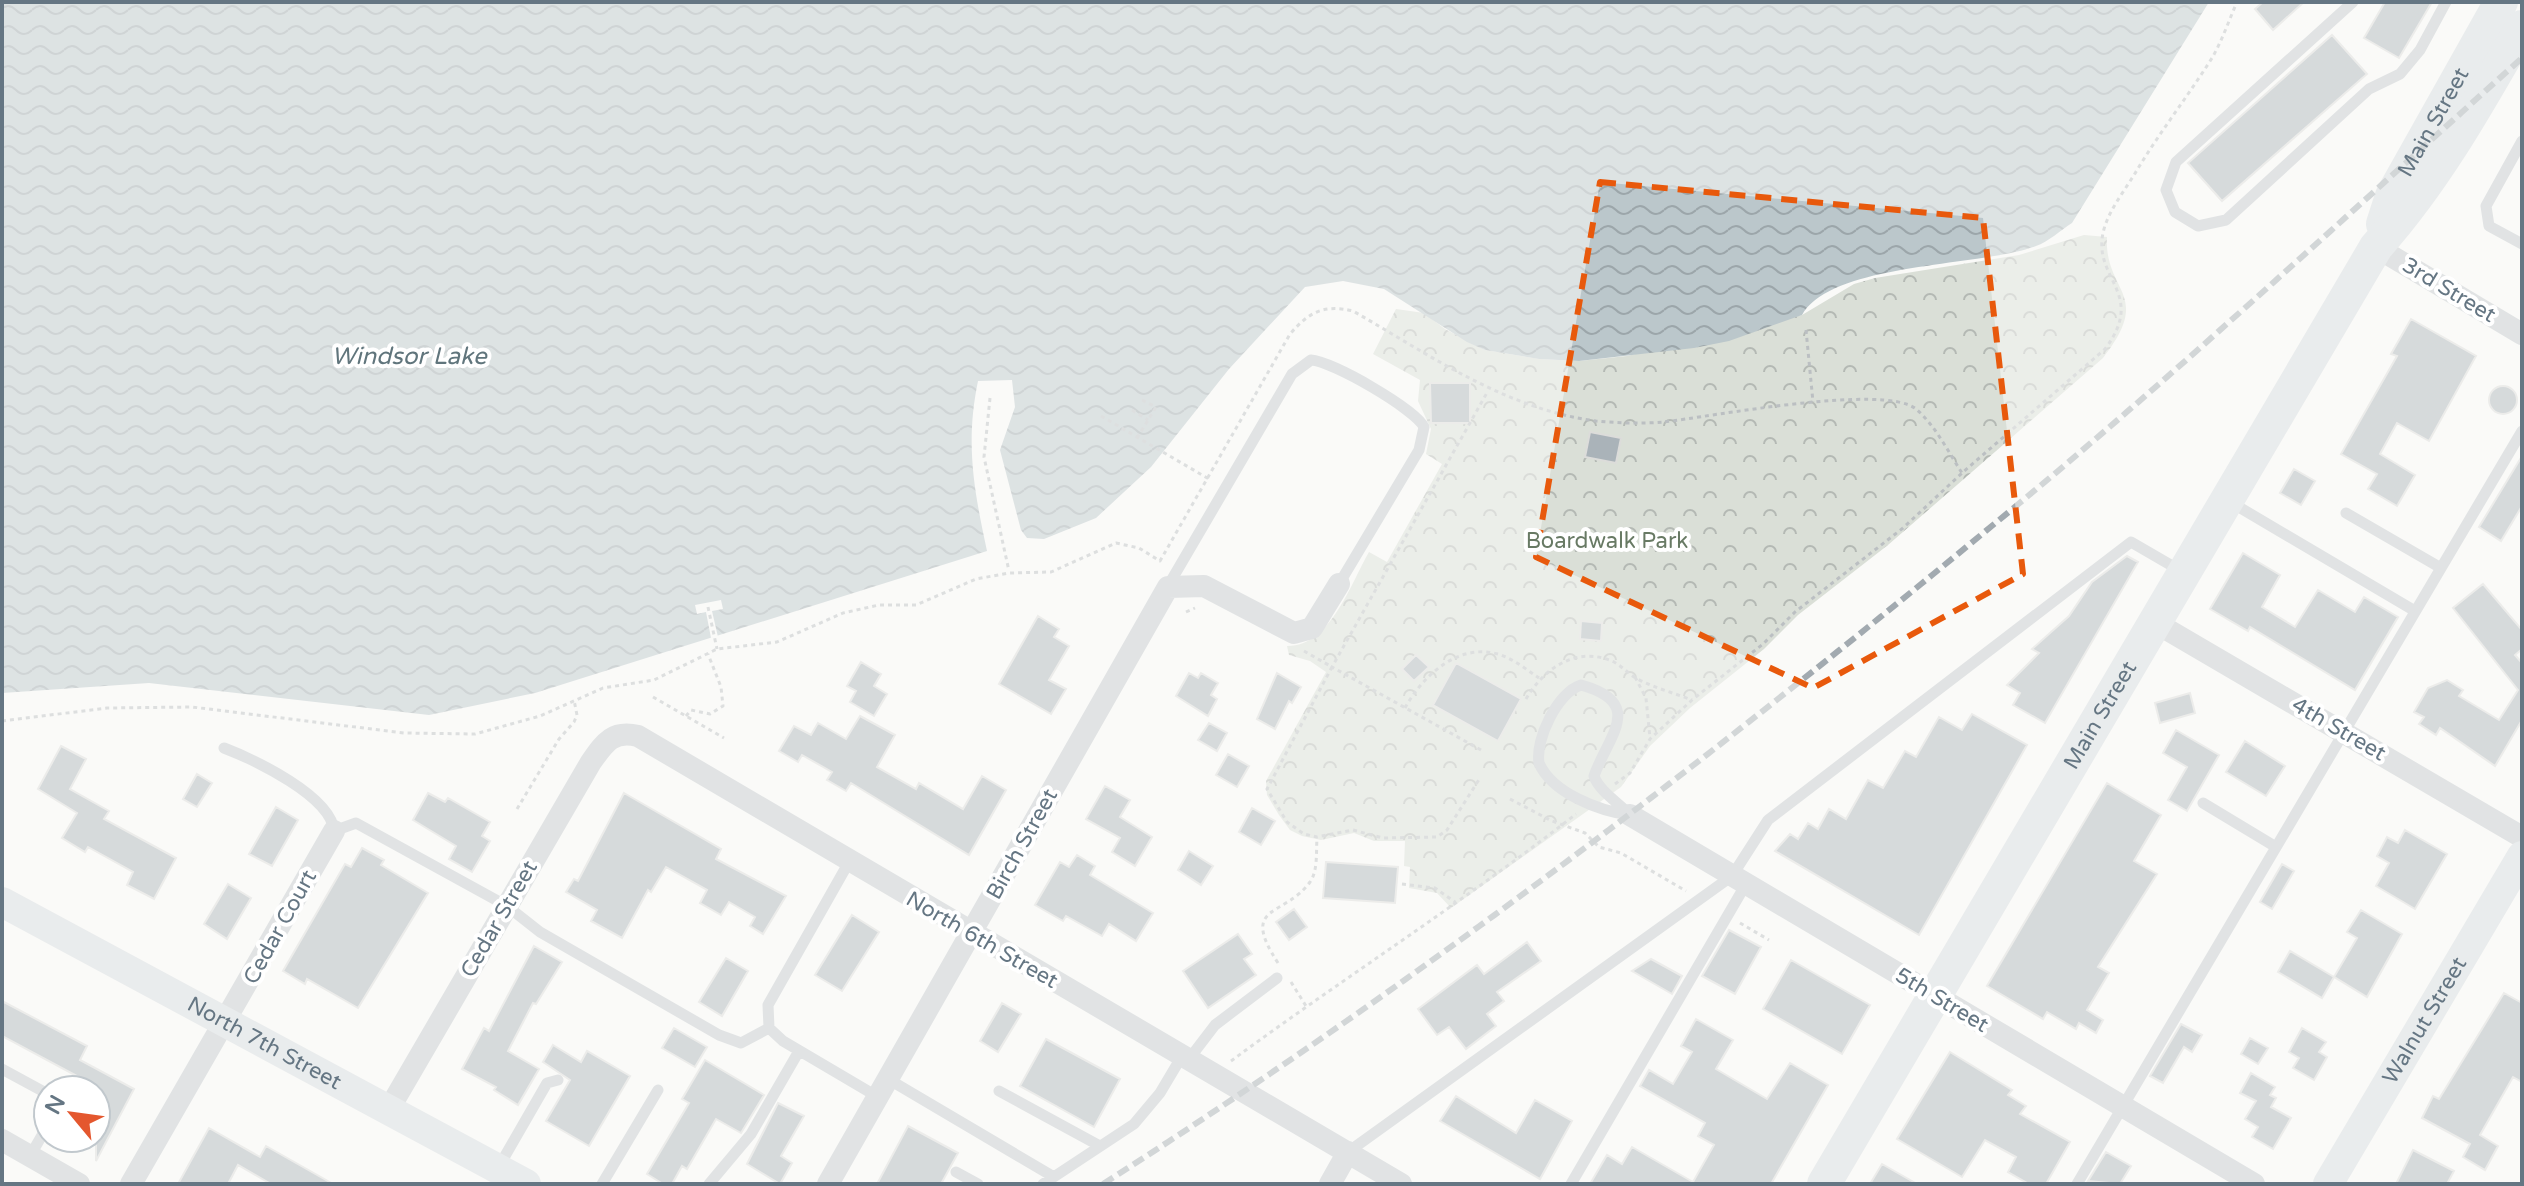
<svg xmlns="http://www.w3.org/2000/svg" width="2524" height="1186" viewBox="0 0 2524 1186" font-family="'Varela Round',sans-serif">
  <defs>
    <pattern id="forest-crowns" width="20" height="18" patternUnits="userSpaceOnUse" patternTransform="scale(2)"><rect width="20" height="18" fill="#dadfd7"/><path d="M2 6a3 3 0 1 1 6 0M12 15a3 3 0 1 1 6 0" fill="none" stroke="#b4b9b4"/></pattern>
    <pattern id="water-waves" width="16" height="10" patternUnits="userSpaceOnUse" patternTransform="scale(2)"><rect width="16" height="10" fill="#bbc7cb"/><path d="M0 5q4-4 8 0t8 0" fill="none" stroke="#9ca6aa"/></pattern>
  </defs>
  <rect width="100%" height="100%" fill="#fafaf8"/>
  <!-- forest -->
  <path fill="url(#forest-crowns)" d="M2084 235 2107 237C2104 293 2154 293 2103 358L1888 545 1798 615 1764 649 1690 708 1650 746 1621 787 1451 908 1437 893 1409 888 1410 867 1404 866 1405 841H1374L1354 833 1321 840 1302 836 1290 830 1279 815 1267 795 1266 781 1326 672 1310 661 1289 655 1287 646C1330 647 1351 583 1369 552L1387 562 1442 464 1426 454 1431 429 1418 401 1420 380 1373 354 1396 309 1424 313 1445 329 1485 350 1540 359 1579 361 1627 356 1802 315 1854 284 1875 278 2019 255Z"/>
  <!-- water -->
  <path fill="url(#water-waves)" d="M2 2H2209L2072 223C2061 230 2048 242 2036 246 1981 267 1832 262 1802 315L1729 341 1694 348 1579 361 1539 359 1485 350 1467 342 1384 289 1343 281 1305 287 1229 369 1151 467 1096 518 1044 539 1027 538 1021 530 1000 450 1015 407 1012 380 978 381C965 444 974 490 987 551L535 693 429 715 149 683 2 693Z"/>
  <!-- pier -->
  <path fill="#fafaf8" d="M721 600 723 609 712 611 718 637 711 638 706 612 697 614 695 605Z"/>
  <!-- building -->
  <path fill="#aab3b9" stroke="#dcdcda" stroke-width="2" d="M2263 2H2304L2273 30 2255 9Z
    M2385 2H2432L2399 58 2364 38Z
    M2332 35 2367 74 2222 201 2188 163Z
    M2411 319 2476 356 2429 441 2397 423 2380 454 2415 475 2397 506 2368 489 2377 474 2341 454 2397 356 2391 354Z
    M1430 383H1470V423H1431Z
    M2489 400a14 14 0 1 1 28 0a14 14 0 1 1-28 0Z
    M1590 432 1621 438 1616 463 1585 457Z
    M2522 456V506L2501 541 2479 527Z
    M2294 469 2315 481 2301 505 2280 493Z
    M2243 553 2280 575 2262 607 2295 627 2318 590 2355 612 2364 597 2398 617 2355 690 2250 627 2248 631 2210 609Z
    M2127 556 2138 562 2045 723 2013 705 2020 693 2007 685 2039 653 2032 649 2069 616 2092 582Z
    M2483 584 2522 630V649L2515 655 2522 663V720L2495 766 2440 728 2436 735 2419 724 2424 717 2414 712 2428 688 2447 680 2463 690 2459 696 2499 720 2518 690 2453 608Z
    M1038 616 1059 629 1054 637 1069 646 1049 680 1066 689 1051 714 999 684Z
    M1581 621 1602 623 1601 641 1580 639Z
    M1416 655 1429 667 1414 681 1402 669Z
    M861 662 881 674 874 686 887 694 874 716 850 702 856 691 847 686Z
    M1456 663 1521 699 1498 741 1433 705Z
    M1189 673 1198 678 1201 673 1218 683 1211 695 1217 699 1208 716 1176 696Z
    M1277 673 1301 687 1292 703 1289 701 1275 729 1257 719Z
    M2190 693 2195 713 2160 723 2155 703Z
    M1972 714 2027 745 1919 935 1775 851 1790 834 1798 839 1808 823 1818 829 1829 809 1846 819 1868 780 1883 788 1905 751 1916 757 1939 717 1962 730Z
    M860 716 895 735 877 767 916 789 919 783 963 809 982 776 1006 790 969 855 851 783 846 791 827 780 832 772 802 755 798 762 779 751 794 726 811 735 818 723 846 739Z
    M1209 723 1227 733 1217 751 1198 740Z
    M2176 730 2219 755 2187 811 2168 800 2187 767 2163 753Z
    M2245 741 2285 766 2266 796 2226 772Z
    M61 746 86 759 70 789 109 811 104 819 176 858 154 899 127 885 133 872 88 847 85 852 62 838 77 813 38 789Z
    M1228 754 1249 766 1237 787 1216 775Z
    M197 774 212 783 197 807 183 799Z
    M2107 783 2161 815 2134 861 2157 874 2098 967 2109 973 2087 1010 2103 1020 2096 1033 2079 1023 2076 1029 2047 1012 2043 1019 1987 986Z
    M1105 786 1130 800 1120 817 1152 837 1135 866 1112 852 1120 838 1086 819Z
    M428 793 445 802 448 798 490 822 482 836 490 841 472 872 449 859 456 846 413 820Z
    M624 793 721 849 716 859 786 896 763 934 750 926 755 917 729 902 721 915 700 903 707 890 666 867 651 892 648 890 622 938 591 921 597 910 566 892 574 879 578 881Z
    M276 807 298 820 272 866 249 854Z
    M1252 808 1275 821 1261 845 1239 832Z
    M2405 830 2447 854 2415 909 2376 886 2389 863 2377 856 2387 837 2398 843Z
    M362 848 384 860 381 865 428 893 358 1008 307 979 305 984 283 971 345 864 351 867Z
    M1189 851 1213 866 1201 885 1178 870Z
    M1077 855 1095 866 1090 875 1153 913 1136 941 1109 924 1102 936 1066 916 1063 921 1035 905 1060 862 1069 867Z
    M1326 862 1398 867 1395 903 1323 898Z
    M2282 864 2294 871 2272 909 2260 902Z
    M228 884 251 898 227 939 204 924Z
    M1294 909 1307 927 1289 940 1276 922Z
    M2361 910 2402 934 2367 997 2334 977 2322 998 2278 972 2290 951 2334 977 2357 938 2347 932Z
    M852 915 879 932 842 991 815 975Z
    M1729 930 1761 947 1735 994 1702 976Z
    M1238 934 1252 954 1244 959 1256 975 1208 1008 1183 971Z
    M1527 942 1541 961 1497 992 1504 1001 1487 1014 1496 1026 1466 1049 1449 1027 1437 1035 1418 1009 1477 965 1484 974Z
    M534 946 562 962 536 1004 533 1003 508 1051 539 1069 518 1105 494 1090 496 1087 462 1069 484 1028 489 1031Z
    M726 958 748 971 722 1016 699 1002Z
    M1651 959 1682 976 1672 994 1632 971Z
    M1791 960 1870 1005 1842 1054 1763 1009Z
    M2504 993 2522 1003V1082L2513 1077 2480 1135 2498 1146 2485 1170 2463 1157 2470 1144 2422 1118 2433 1096 2439 1099Z
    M2 1001 87 1046 80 1060 134 1089 96 1161V1090H84L88 1082 2 1036Z
    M1002 1003 1021 1014 998 1052 980 1041Z
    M1696 1019 1733 1040 1716 1069 1767 1099 1790 1063 1828 1085 1771 1184H1590L1607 1155 1622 1164 1632 1147 1693 1182 1714 1145 1698 1136 1705 1123 1640 1086 1649 1070 1673 1084 1692 1052 1681 1046Z
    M2181 1024 2202 1035 2192 1052 2184 1047 2163 1083 2150 1076Z
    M674 1028 707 1047 695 1067 662 1048Z
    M2302 1028 2326 1042 2319 1052 2327 1057 2314 1080 2293 1068 2299 1058 2289 1052Z
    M2250 1038 2268 1048 2258 1064 2241 1054Z
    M1046 1039 1120 1079 1094 1127 1020 1086Z
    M553 1045 581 1062 587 1051 630 1076 589 1146 546 1121 570 1080 543 1062Z
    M1950 1052 2012 1090 2008 1095 2026 1106 2020 1114 2070 1142 2046 1184H2029L2008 1172 2016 1157 1985 1140 1962 1177 1897 1139Z
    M705 1060 764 1095 741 1133 716 1119 687 1169 682 1166 672 1184H663L647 1174 689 1103 682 1099Z
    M2251 1073 2275 1087 2270 1095 2276 1098 2271 1107 2291 1118 2273 1149 2252 1137 2258 1127 2245 1119 2256 1101 2240 1093Z
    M1456 1096 1516 1133 1535 1100 1572 1121 1540 1179 1440 1121Z
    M778 1103 804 1116 781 1156 792 1163 780 1184 747 1164Z
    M908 1126 958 1153 941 1184H877Z
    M209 1128 260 1157 266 1146 333 1184H271L238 1165 228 1184H178Z
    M2413 1150 2454 1171 2447 1184H2396Z
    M2106 1152 2131 1166 2120 1184 2088 1181Z
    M1882 1164 1917 1184H1870Z"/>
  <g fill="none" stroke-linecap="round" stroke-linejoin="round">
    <!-- path -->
    <path stroke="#bbbfc2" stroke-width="3" stroke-dasharray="4 4" stroke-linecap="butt" d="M1806 330 1813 402
      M990 398 984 457 1009 571
      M1132 410 1148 420
      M1101 416 1209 479
      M1137 438 1156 407 1140 399
      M708 607 717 649
      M1186 612 1195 608
      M1304 651 1332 667 1267 789 1287 822 1304 834 1317 837 1353 830 1383 838 1437 837 1447 830 1480 778
      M1635 677 1646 698 1650 738
      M653 697 724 738
      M1526 699C1544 668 1577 645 1614 662 1621 666 1627 672 1634 677 1651 687 1674 693 1692 700
      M1405 708C1423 675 1460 641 1501 655 1515 660 1527 670 1539 678
      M686 716 691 710 710 714 723 706 721 687 708 654
      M2 721 107 708 192 707 404 733 475 734 540 716 603 688 654 680 717 649 777 642 843 613 879 605H916L976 579 1009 573 1051 572 1116 543 1139 548 1160 561 1290 334C1309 312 1324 304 1353 311 1430 355 1505 409 1596 421 1617 423 1642 424 1663 422 1710 417 1884 383 1916 409 1935 425 1949 453 1962 473L2105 349C2148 292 2090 279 2104 229 2110 208 2126 189 2137 170 2160 132 2188 96 2212 58 2222 41 2229 20 2237 2
      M1481 750 1332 667 1488 391
      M1615 784 1630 773 1650 739 1692 700 1763 644 1795 612 1903 528 1962 473
      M1510 799 1552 821 1585 833 1599 847 1621 853 1686 891
      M517 809 559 739 574 722 577 715 574 700
      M1402 884 1435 888 1455 902
      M1740 923 1769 940
      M1278 963C1239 903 1284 918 1310 882 1318 871 1316 852 1317 838
      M1291 982 1306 1006
      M1231 1061C1345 977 1465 901 1576 814"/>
    <!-- lane -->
    <path stroke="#c3c8cc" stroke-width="11" d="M2353 2 2176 162 2166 190 2175 212 2198 226 2226 220 2369 89 2400 74 2420 50 2446 2
      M2522 141 2486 206 2489 226 2522 244
      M2232 503 2415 611
      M2346 513 2441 568
      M1168 586 1292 374 1311 360C1332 361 1415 409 1424 427L1419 450 1339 584
      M1581 685C1646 703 1608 736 1594 776 1599 791 1619 803 1630 815 1599 811 1552 793 1539 763 1535 739 1558 692 1581 685Z
      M224 748C255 760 331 796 334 831L356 823 507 906 540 932 719 1035 741 1043 769 1028
      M2203 803 2276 847
      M849 862 768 1005 769 1028 783 1041 878 1097
      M1189 1059 1215 1025 1277 978
      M2 1069 48 1094
      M888 1079 1054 1177
      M999 1091 1100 1146
      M1348 1152 1732 876 1768 820 2131 542 2181 571
      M30 1156 48 1125
      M498 1168 547 1083 558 1080
      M956 1172 978 1184
      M602 1184 658 1090
      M709 1184 751 1134 799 1051
      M1043 1184 1134 1124 1160 1093 1182 1056
      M1571 1184 1746 884
      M2077 1184 2522 431"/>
    <!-- street -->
    <path stroke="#c3c8cc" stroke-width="22" d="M2376 247 2522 334
      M2156 623 2522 837
      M1630 815 2254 1184
      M389 1109 591 762C605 742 613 730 638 736L1401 1184
      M2 1140 79 1184
      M131 1184 334 831
      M828 1184 1168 587 1204 586 1294 633 1312 628 1339 584
      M1330 1184 1348 1152"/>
    <!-- secondary -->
    <g stroke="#d6dbdf" stroke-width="30">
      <path id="s1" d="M2 902 526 1184"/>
      <path id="s2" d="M2328 1184 2522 856"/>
    </g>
    <!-- primary -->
    <g stroke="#d6dbdf" stroke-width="34">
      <path id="s3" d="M2383 224 2392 196 2501 2"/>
      <path id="s4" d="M1824 1184 2376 247C2435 181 2478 104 2522 27"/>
    </g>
    <!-- rail -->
    <path stroke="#a2aab0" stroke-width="6" stroke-dasharray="12 6" stroke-linecap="butt" d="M1103 1184C1436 971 1749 729 2052 476 2212 341 2366 198 2522 58"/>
  </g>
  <!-- marked area -->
  <path d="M0 0H2524V1186H0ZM1600 182 1983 218 2023 574 1813 688 1536 557Z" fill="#fafaf8" fill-opacity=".55" fill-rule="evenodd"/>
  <path fill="none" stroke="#e8590c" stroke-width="6" stroke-dasharray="16 10" stroke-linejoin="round" d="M1600 182 1983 218 2023 574 1813 688 1536 557Z"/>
  <g text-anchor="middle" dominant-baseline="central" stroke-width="8" stroke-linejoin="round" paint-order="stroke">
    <!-- street labels -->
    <g font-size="22" fill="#657683" stroke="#fff">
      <text stroke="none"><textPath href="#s3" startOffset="114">Main Street</textPath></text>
      <text transform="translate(2449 290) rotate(31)">3rd Street</text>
      <text stroke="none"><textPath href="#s4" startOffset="544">Main Street</textPath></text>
      <text transform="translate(2339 729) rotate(30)">4th Street</text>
      <text transform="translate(1022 844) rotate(-61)">Birch Street</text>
      <text transform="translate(499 919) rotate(-60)">Cedar Street</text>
      <text transform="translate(280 927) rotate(-61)">Cedar Court</text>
      <text transform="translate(982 940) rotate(30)">North 6th Street</text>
      <text transform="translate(1942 1000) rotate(31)">5th Street</text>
      <text stroke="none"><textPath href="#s2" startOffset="190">Walnut Street</textPath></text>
      <text stroke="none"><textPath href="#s1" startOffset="298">North 7th Street</textPath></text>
    </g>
    <!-- park labels -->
    <g font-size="22" fill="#687a64" stroke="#fff">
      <text x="1607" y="541">Boardwalk Park</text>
    </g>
    <!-- water labels -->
    <g font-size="24" font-style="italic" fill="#60757c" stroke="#fff">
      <text x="409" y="356">Windsor Lake</text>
    </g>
  </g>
  <!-- border -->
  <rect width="2524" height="1186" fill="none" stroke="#657683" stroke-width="8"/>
  <!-- north arrow -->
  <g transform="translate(72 1114) rotate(299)"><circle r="38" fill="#ffffff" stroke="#c1c8cd" stroke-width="2"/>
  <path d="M0-6L14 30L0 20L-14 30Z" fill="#e4572e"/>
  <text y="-12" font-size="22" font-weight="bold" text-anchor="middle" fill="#657683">N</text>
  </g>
</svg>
